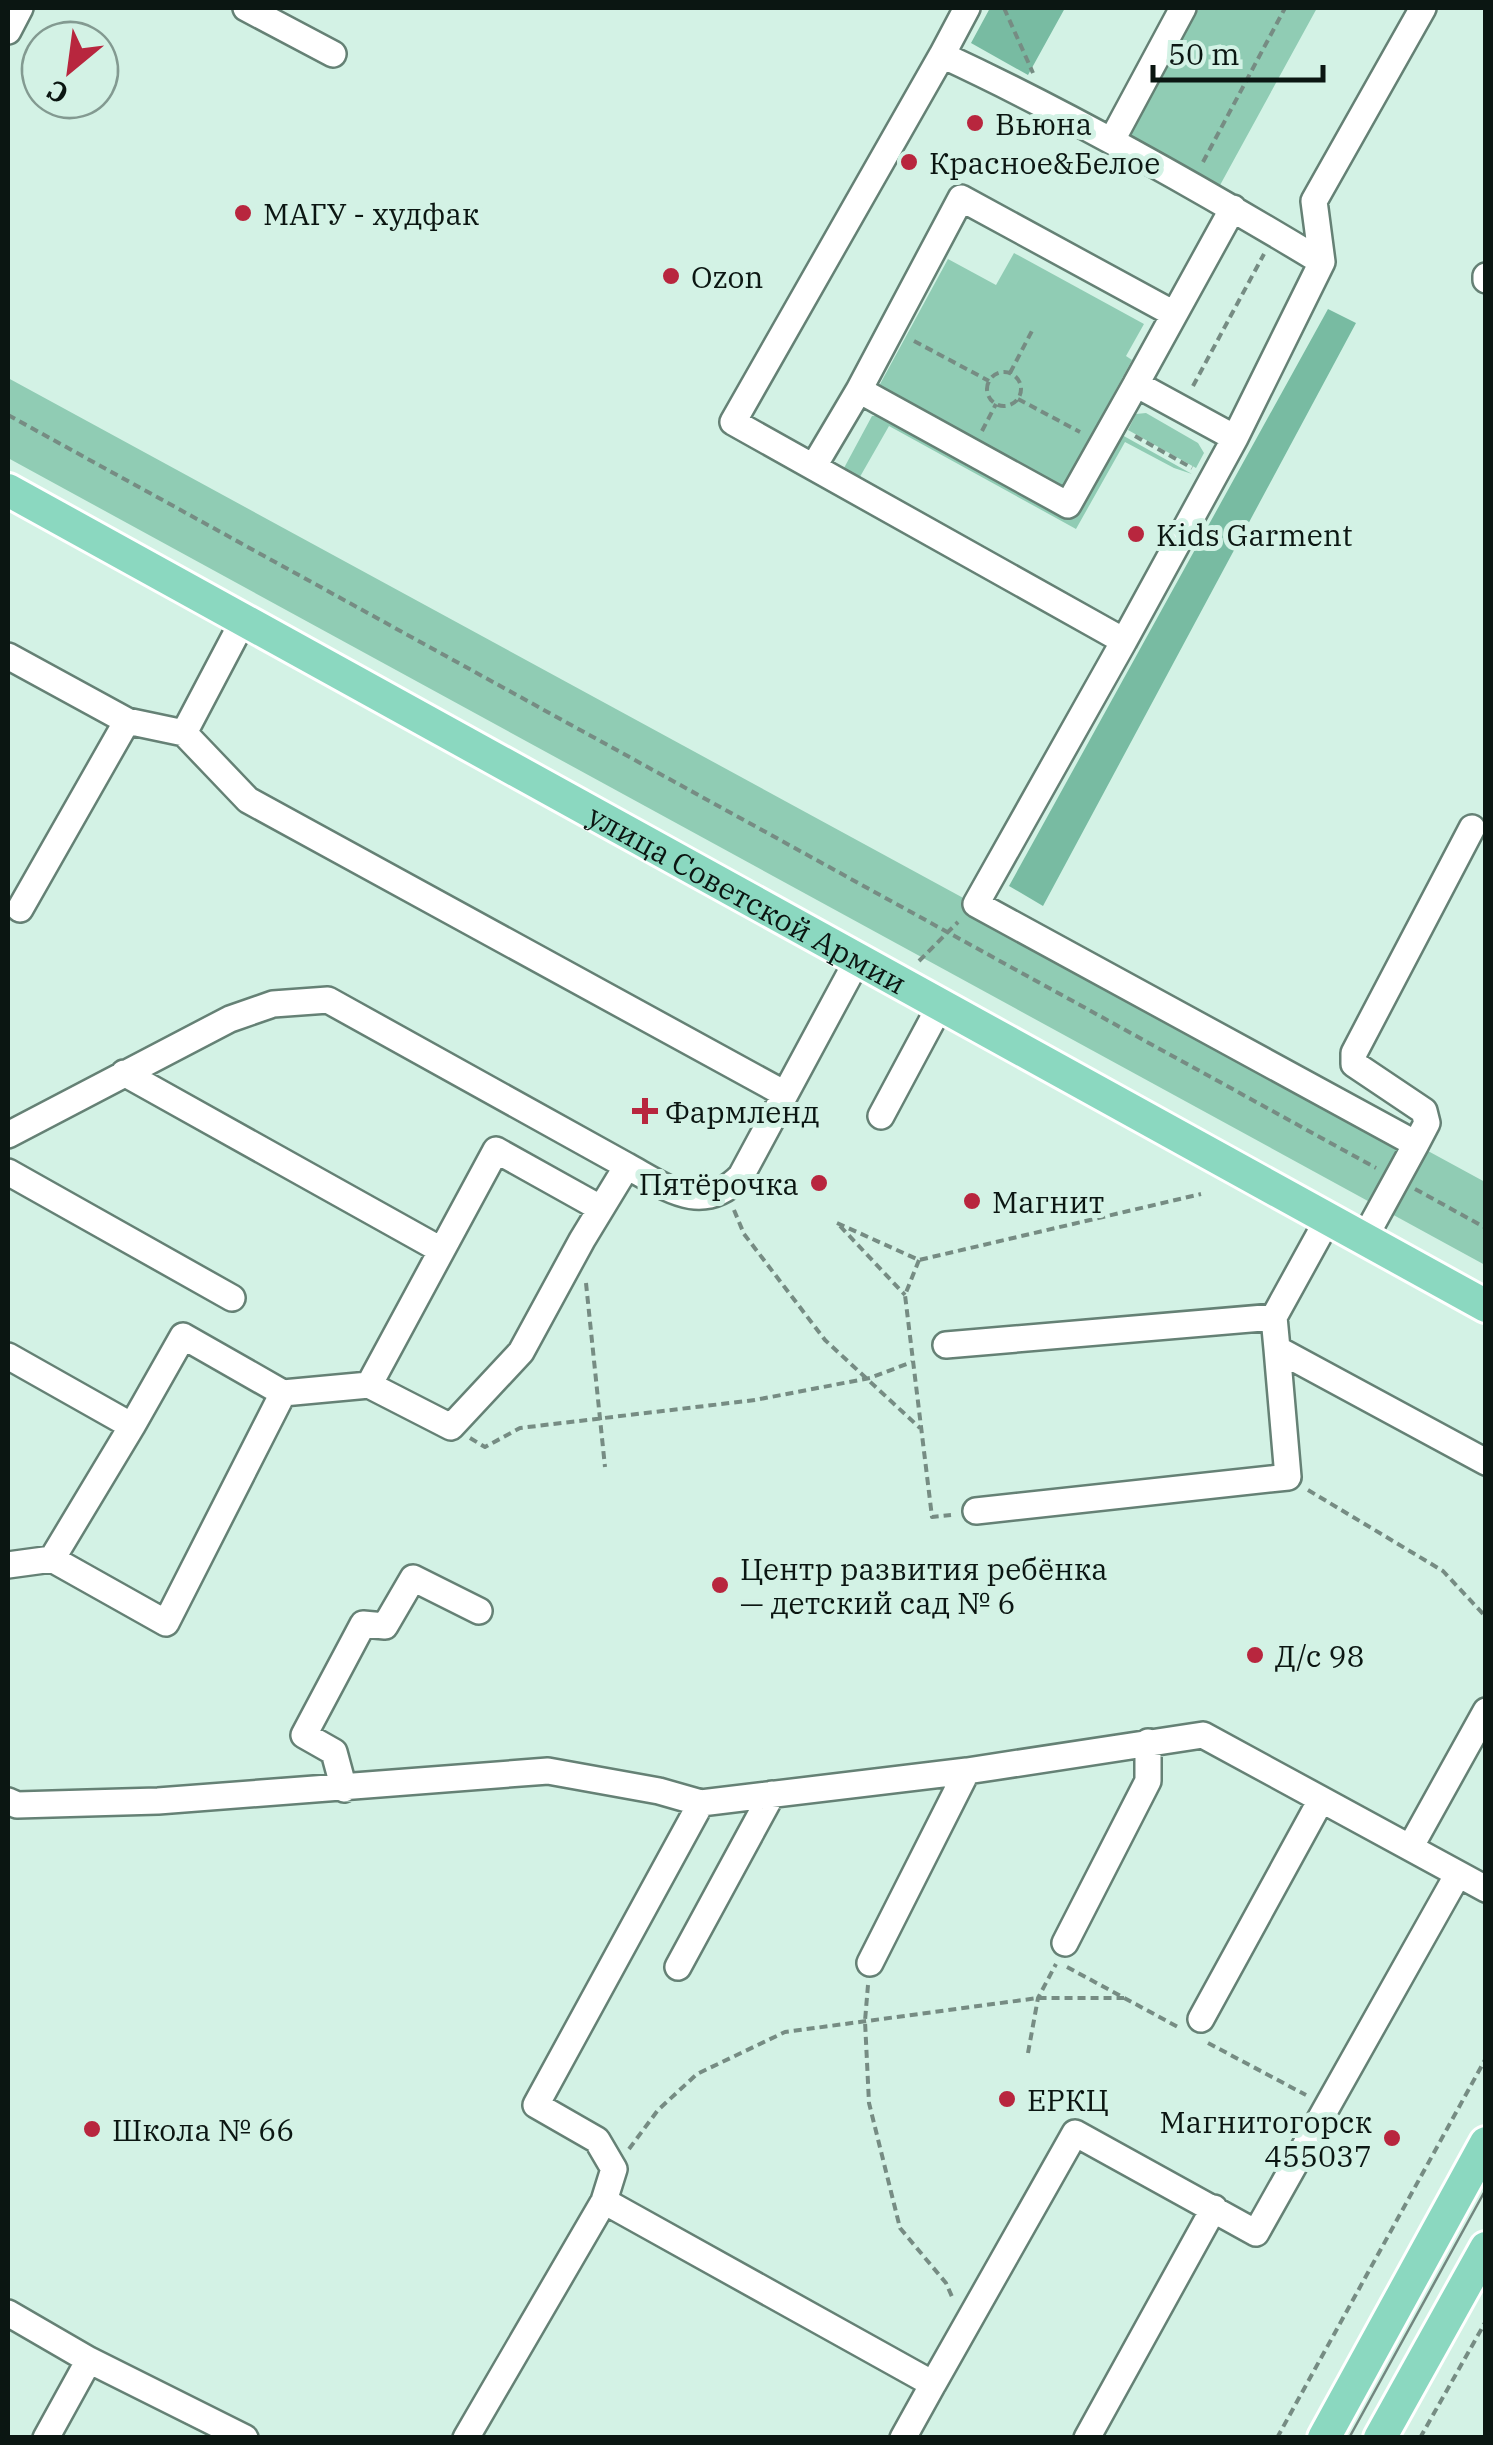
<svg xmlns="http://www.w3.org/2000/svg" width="1493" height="2445" viewBox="0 0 1493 2445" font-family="'IBM Plex Serif',serif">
  <rect width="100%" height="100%" fill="#d3f2e5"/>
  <!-- green -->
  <path fill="#90ccb4" d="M1199 8H1317L1219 187 1128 138Z
    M1014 253 1144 324 1126 356 1132 360 1063 487 879 386 948 259 996 285Z
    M8 378 1485 1182V1265L8 458Z
    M1146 413 1198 443 1204 453 1196 468 1128 430 1136 414Z
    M872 416H893L1076 516 1122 435 1192 474 1174 468 1125 442 1076 529 889 426 853 489 844 468Z"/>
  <!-- forest -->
  <path fill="#78bba2" d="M990 8H1065L1028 75 971 43Z
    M1328 309 1356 323 1043 906 1009 886Z"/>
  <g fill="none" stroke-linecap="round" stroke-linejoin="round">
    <!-- minor casing -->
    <g stroke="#658175" stroke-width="30">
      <path id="minor" d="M246 8 333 54
        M967 8 942 55C1073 116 1198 187 1322 262
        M8 31 20 8
        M942 55 733 422 1124 641 976 904 1416 1144 1364 1239
        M1112 140 1183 8
        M1233 208 1136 384 1235 438
        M1486 276V280
        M859 390 961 198 1174 314
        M814 466 859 390 1068 505 1136 384
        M244 619 184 733 248 800 785 1094
        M1124 641 1235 438 1322 262 1314 201 1423 8
        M8 656 127 721 184 733
        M20 909 127 721
        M124 1073 441 1250
        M881 1116 941 1004
        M8 1135 230 1019 273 1004 328 1000 627 1166
        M1416 1144 1427 1123 1424 1111 1354 1064V1053L1472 828
        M8 1172 232 1298
        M1328 1219 1274 1317 1277 1349 1486 1462
        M946 1345 1274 1317
        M8 1356 132 1426 183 1336 283 1393
        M369 1385 496 1150 600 1208
        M132 1426 52 1559 166 1623 283 1393 369 1385 451 1427 521 1352 582 1240 627 1166C667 1188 702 1216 741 1176L858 959
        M976 1511 1288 1477 1277 1349
        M8 1565 52 1559
        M344 1789 334 1752 304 1735 363 1624 385 1626 413 1578 479 1611
        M8 1801 17 1805 158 1801 548 1771 659 1791 701 1803 967 1771 1203 1735 1486 1889
        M1411 1846 1486 1711
        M1065 1943 1148 1781V1742
        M870 1963 967 1771
        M678 1967 772 1794
        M1201 2019 1321 1800
        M604 2201 614 2169 597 2140 536 2105 701 1803
        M8 2313 89 2360 245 2438
        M933 2384 1075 2133 1256 2233 1458 1874
        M46 2438 89 2360
        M466 2438 604 2201 933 2384 903 2438
        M1087 2438 1214 2208"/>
    </g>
    <!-- major casing -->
    <g stroke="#fff" stroke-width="38">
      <g id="major">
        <path id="s1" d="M8 490 1486 1306"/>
        <path d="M1324 2438 1486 2143"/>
        <path d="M1380 2438 1486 2248"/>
      </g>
    </g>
    <!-- path -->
    <path stroke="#768c83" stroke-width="4" stroke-dasharray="8 5" stroke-linecap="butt" d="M1004 8 1033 73
      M1203 162 1285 8
      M914 341 989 381
      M987 389a17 17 0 1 1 34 0a17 17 0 1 1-34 0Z
      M1010 373 1034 327
      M1193 386 1264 254
      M1018 399 1080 432
      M8 415 1376 1168
      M982 431 996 404
      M1135 436 1192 468
      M919 961 958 922
      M1415 1189 1486 1228
      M734 1210 744 1234 825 1340 920 1428
      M837 1223 919 1260 1201 1194
      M840 1226 905 1295
      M919 1260 905 1295 932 1517 951 1515
      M586 1283 605 1467
      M470 1438 485 1447 520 1428 755 1400 870 1378 912 1362
      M1308 1490 1443 1571 1486 1617
      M1067 1967 1178 2027
      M868 1985 865 2021 869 2103 900 2228 946 2283 953 2299
      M1208 2043 1306 2095
      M1028 2053 1038 1998 1056 1964
      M629 2149 658 2110 697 2074 785 2032 1038 1998H1124
      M1277 2438 1486 2058
      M1420 2438 1486 2321"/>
    <!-- minor -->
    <use href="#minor" stroke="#fff" stroke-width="25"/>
    <!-- major -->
    <use href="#major" stroke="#8bd8c0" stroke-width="32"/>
    <!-- tram -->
    <path stroke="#72877f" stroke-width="2.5" d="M1349 2438 1486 2189"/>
  </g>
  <!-- markers -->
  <g fill="#b8263e" stroke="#d3f2e5" stroke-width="4">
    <circle cx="975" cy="123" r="10"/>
    <circle cx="909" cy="162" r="10"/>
    <circle cx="243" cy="213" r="10"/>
    <circle cx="671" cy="276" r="10"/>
    <circle cx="1136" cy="534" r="10"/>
    <path d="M640 1096h10v10h10v10h-10v10h-10v-10h-10v-10h10z"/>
    <circle cx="819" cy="1183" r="10"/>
    <circle cx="972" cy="1201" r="10"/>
    <circle cx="720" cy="1585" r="10"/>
    <circle cx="1255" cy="1655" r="10"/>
    <circle cx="1007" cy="2099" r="10"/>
    <circle cx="92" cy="2129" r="10"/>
    <circle cx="1392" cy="2138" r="10"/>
  </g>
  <g text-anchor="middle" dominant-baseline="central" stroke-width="10" stroke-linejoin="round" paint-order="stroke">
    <!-- poi labels -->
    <g font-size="30" fill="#0b1612" stroke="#d3f2e5" text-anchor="start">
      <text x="995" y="123">Вьюна</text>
      <text x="929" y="162">Красное&amp;Белое</text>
      <text x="263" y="213">МАГУ - худфак</text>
      <text x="691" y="276">Ozon</text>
      <text x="1156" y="534">Kids Garment</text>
      <text x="665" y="1111">Фармленд</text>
      <text x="799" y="1183" text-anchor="end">Пятёрочка</text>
      <text x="992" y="1201">Магнит</text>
      <text x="740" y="1568">Центр развития ребёнка<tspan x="740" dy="34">— детский сад № 6</tspan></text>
      <text x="1275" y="1655">Д/с 98</text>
      <text x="1027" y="2099">ЕРКЦ</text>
      <text x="1372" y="2121" text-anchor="end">Магнитогорск<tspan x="1372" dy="34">455037</tspan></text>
      <text x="112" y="2129">Школа № 66</text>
    </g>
    <!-- street labels -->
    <g font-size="30" fill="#0b1612" stroke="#d3f2e5">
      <text stroke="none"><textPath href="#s1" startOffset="845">улица Советской Армии</textPath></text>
    </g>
  </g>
  <!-- border -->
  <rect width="1493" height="2445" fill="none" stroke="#0b1612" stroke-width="20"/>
  <!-- north arrow -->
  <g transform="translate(70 70) rotate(209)"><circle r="48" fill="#d3f2e5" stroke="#839a91" stroke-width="2.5"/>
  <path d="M0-8L18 38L0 25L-18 38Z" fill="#b8263e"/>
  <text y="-15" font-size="28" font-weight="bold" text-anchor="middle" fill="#0b1612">С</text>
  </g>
  <!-- scale -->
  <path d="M1153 65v15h170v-15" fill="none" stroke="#0b1612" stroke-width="5"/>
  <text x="1168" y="65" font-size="30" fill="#0b1612" stroke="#d3f2e5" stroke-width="8" paint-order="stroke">50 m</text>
</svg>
